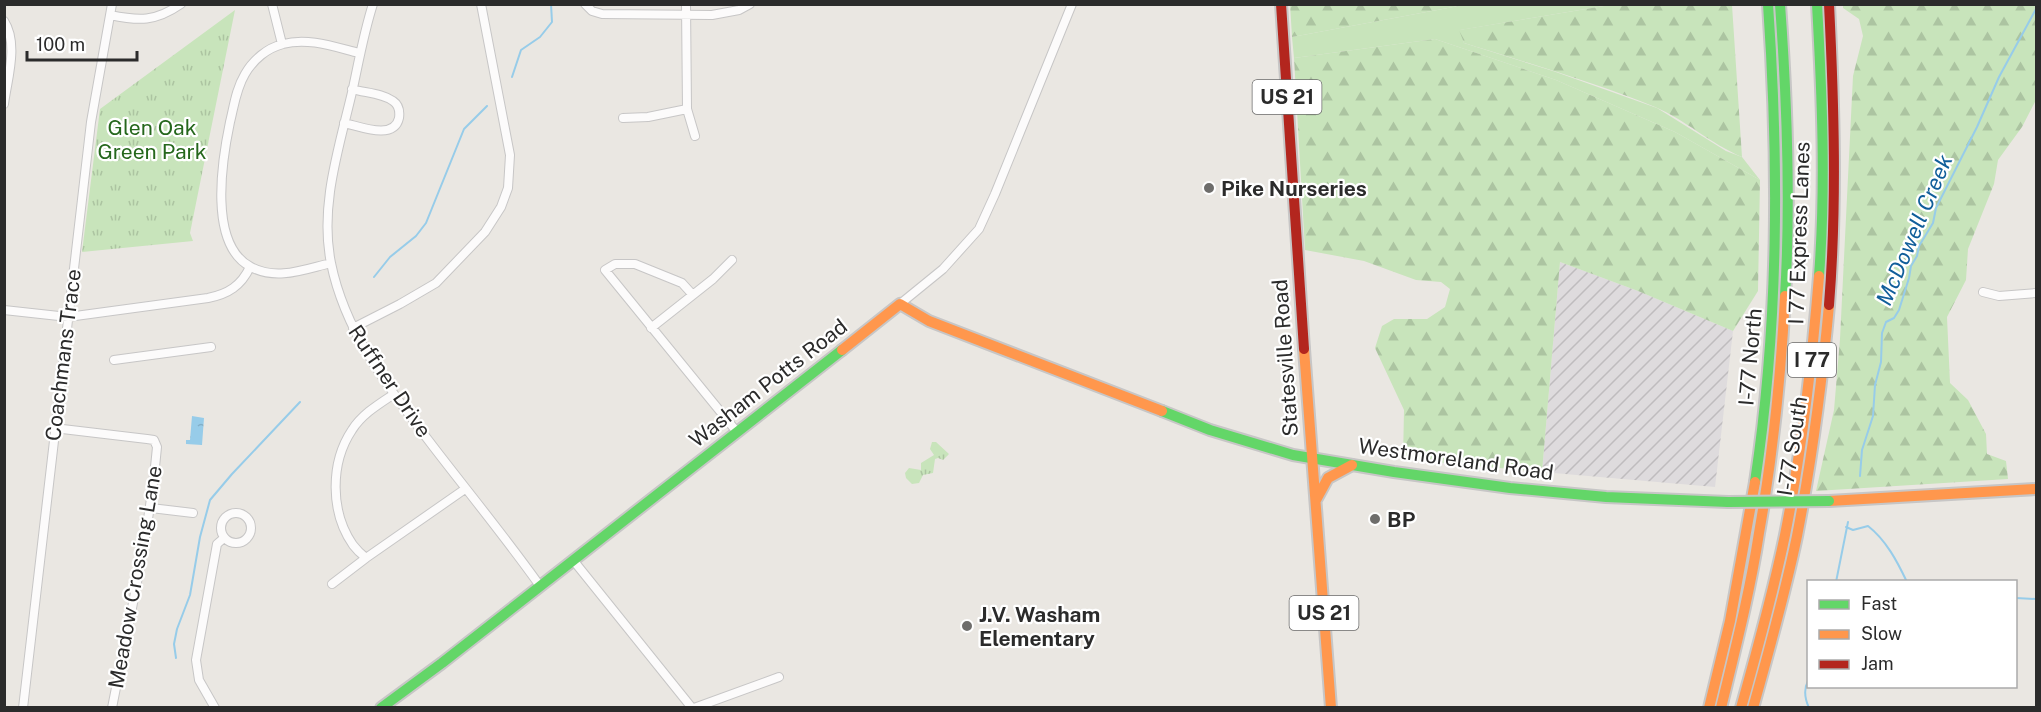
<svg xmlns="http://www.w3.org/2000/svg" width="2041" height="712" viewBox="0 0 2041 712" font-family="'Public Sans',sans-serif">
  <defs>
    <pattern id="industrial-furrows" width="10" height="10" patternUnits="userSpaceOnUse" patternTransform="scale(1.5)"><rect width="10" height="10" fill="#dedbdd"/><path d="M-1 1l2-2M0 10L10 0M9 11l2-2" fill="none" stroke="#bfbcbe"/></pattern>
    <pattern id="forest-firs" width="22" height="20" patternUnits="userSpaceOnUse" patternTransform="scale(1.5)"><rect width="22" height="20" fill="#c8e4bb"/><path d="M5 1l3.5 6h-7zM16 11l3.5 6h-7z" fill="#acc4a1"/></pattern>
    <pattern id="park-tufts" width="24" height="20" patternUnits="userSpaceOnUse" patternTransform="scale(1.5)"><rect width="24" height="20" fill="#c8e4bb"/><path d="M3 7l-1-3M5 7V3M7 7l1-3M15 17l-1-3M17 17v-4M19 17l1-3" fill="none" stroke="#acc4a1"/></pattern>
    <pattern id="water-ripples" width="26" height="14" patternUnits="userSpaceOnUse" patternTransform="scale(1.5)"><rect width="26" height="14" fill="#97cce9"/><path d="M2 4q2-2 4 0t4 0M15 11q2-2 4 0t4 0" fill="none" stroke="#82afc8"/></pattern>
  </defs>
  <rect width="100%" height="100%" fill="#eae7e2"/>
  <!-- industrial -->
  <path fill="url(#industrial-furrows)" d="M1560 262 1638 291 1733 331 1715 487 1542 472Z"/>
  <!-- grass -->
  <path fill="#c8e4bb" d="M1464 5H1610L1460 30 1464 43 1553 71 1657 108 1726 151 1742 157 1760 180 1675 132 1556 80 1435 39 1294 58 1292 37Z"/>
  <!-- forest -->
  <path fill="url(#forest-firs)" d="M1290 4H1464V5L1292 37Z
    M1610 5H1732L1742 157C1711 144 1684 119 1655 107 1593 82 1528 63 1464 43L1459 30Z
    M1843 5H2036V100L2022 127 1998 160 1994 184 1968 249 1966 280 1947 317 1950 383 1968 400 1986 434 1987 454 2006 461 2008 479 1816 491 1834 410 1840 339 1853 76 1863 36 1859 19 1843 8Z
    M1435 39 1556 80 1675 132 1760 180 1758 291 1733 331 1638 291 1560 262 1542 472 1403 459 1404 410 1375 348 1382 326 1394 319H1427L1445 307 1450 289 1441 282 1416 280 1364 261 1305 250 1294 58Z"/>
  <!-- park -->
  <path fill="url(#park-tufts)" d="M235 10 190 233 193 241 82 252 100 109Z
    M932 442H936L949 454 943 460 938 458 935 459 933 473 923 475 919 483 912 484 906 478 905 473 909 468 921 470V463L934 455 930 449Z"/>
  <!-- water -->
  <path fill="url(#water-ripples)" d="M192 416 204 418 202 445 186 444V440H190Z"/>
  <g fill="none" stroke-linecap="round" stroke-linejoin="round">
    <!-- stream -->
    <path stroke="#97cce9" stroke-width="2" d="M512 77 521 50 540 37 552 22 551 4
      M374 277 390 257 416 236 426 223 464 129 487 106
      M1860 476 1862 450 1873 416 1875 385 1881 362 1882 333 1886 322 1894 318 1899 310 1909 278 1911 266 1917 256 1919 246 1933 223 1936 208 1977 127 1999 77 2036 9
      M1846 527 1853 530 1868 526C1886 540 1897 561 1907 582
      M1836 582 1848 522
      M2016 598 2036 599
      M176 658 174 644 177 629 190 595 200 537 210 500 232 474 300 402
      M1808 681C1803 690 1805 699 1809 708"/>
    <!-- street casing -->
    <g stroke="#c7c6c6" stroke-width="10">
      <path id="street" d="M272 4 282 44
        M373 4C364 32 359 60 353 88 340 145 319 205 331 263 345 333 390 390 432 445 468 492 506 538 540 586
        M585 4 592 11 602 14 712 15 739 10 750 4
        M686 4 687 109 695 136
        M110 15C139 21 155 22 181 4
        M4 21C19 44 7 80 4 104
        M623 118 648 117 687 109
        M344 123C359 126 394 141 399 118 400 111 399 105 393 101 382 93 365 93 352 89
        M331 263C305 269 277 281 251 267 208 245 222 160 230 122 234 106 236 89 245 74 253 60 267 48 283 44 308 37 335 47 359 53
        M1983 292 1999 296 2036 293
        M692 294 682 283 635 264H615L605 270 737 432
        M900 304 943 269 979 229 995 194 1072 4
        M4 310 68 317 208 298C228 294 241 286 250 267
        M353 328 400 304 436 283 485 232 501 207 508 188 510 155 481 4
        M651 328 713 279 732 260
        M114 360 211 347
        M54 428 147 439 154 440 157 447C149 535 129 621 112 708
        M151 508 193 513
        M221 528a15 15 0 1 1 30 0a15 15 0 1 1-30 0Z
        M366 558C361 554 356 549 353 545 330 512 330 463 352 430 362 414 379 404 394 394
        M573 560 692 708
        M332 584 366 558 465 489
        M23 708 91 122 112 4
        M215 708 199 680 196 660 217 544 224 538
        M694 708 779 677"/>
    </g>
    <!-- fast casing -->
    <g stroke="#c7c6c6" stroke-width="14">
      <path id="fast" d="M1780 4C1787 101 1791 198 1785 296
        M1817 4C1822 94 1826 185 1819 276
        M1162 411 1210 430 1293 455 1394 472 1510 488 1606 497 1728 502
        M1755 482C1779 323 1779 164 1768 4
        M381 708 442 663 842 350"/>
    </g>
    <!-- slow casing -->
    <g stroke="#c7c6c6" stroke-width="14">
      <path id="slow" d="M1304 349 1331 708
        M842 350 900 304 929 321 1162 411
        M1316 500 1328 478 1352 465
        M1829 501 2036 489
        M1709 708 1730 621 1755 482
        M1721 708C1735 650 1750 592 1759 533 1773 454 1781 375 1785 296
        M1741 708C1757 651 1773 593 1785 535 1802 449 1812 363 1819 276
        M1753 708C1769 651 1785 594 1797 536 1812 459 1822 382 1829 305"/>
    </g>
    <!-- jam casing -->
    <g stroke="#c7c6c6" stroke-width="14">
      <path id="jam" d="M1281 4 1304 349
        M1829 305C1837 205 1834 105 1829 4"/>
    </g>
    <!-- street -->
    <use href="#street" stroke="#fcfbfb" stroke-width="8"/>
    <!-- fast -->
    <use href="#fast" stroke="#63d668" stroke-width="10"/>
    <!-- slow -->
    <use href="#slow" stroke="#ff974d" stroke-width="10"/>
    <!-- jam -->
    <use href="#jam" stroke="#b3261e" stroke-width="10"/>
    <!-- fast-bridge casing -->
    <g stroke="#c7c6c6" stroke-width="14" stroke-linecap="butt">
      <path id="fast-bridge" d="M1728 502 1829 501"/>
    </g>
    <!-- fast-bridge -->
    <use href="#fast-bridge" stroke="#63d668" stroke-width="10"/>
  </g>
  <!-- markers -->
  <g fill="#6e6d6b" stroke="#fff" stroke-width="2">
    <circle cx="1209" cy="188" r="6"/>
    <circle cx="1375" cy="519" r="6"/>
    <circle cx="967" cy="626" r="6"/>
  </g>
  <g text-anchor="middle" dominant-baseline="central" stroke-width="4.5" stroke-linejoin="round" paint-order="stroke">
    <!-- shield labels -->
    <g fill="#fff" stroke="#6b6b6b" stroke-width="1.5">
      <rect x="1252.5" y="80" width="69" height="34" rx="4.5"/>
      <rect x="1788" y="343" width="48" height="34" rx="4.5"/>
      <rect x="1289.5" y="596" width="69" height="34" rx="4.5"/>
    </g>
    <g font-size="20" font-weight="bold" fill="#2b2b2b">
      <text x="1287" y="97">US 21</text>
      <text x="1812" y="360">I 77</text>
      <text x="1324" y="613">US 21</text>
    </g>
    <!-- park labels -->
    <g font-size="21" fill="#25671c" stroke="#fff">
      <text x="152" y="127">Glen Oak<tspan x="152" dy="24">Green Park</tspan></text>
    </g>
    <!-- poi labels -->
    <g font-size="21" font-weight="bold" fill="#2b2b2b" stroke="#fff" text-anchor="start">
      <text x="1221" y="188">Pike Nurseries</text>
      <text x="1387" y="519">BP</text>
      <text x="979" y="614">J.V. Washam<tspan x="979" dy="24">Elementary</tspan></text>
    </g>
    <!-- street labels -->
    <g font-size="21" fill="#2b2b2b" stroke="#fff">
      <text transform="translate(1799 233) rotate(-88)">I 77 Express Lanes</text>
      <text transform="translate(63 355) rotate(-83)">Coachmans Trace</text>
      <text transform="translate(1750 357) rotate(-85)">I-77 North</text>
      <text transform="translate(1285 358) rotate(-94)">Statesville Road</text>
      <text transform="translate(390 381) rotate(56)">Ruffner Drive</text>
      <text transform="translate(768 383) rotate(-38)">Washam Potts Road</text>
      <text transform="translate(1792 446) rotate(-81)">I-77 South</text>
      <text transform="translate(1456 459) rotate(8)">Westmoreland Road</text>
      <text transform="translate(135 577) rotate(-80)">Meadow Crossing Lane</text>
    </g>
    <!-- water labels -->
    <g font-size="22" font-style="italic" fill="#105e9a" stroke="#fff">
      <text transform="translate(1914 230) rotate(-67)">McDowell Creek</text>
    </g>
  </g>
  <!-- border -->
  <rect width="2041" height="712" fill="none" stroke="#2b2b2b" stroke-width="12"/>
  <!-- legend -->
  <rect x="1807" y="580" width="210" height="108" fill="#ffffff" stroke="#aaaaaa" stroke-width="1.5"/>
  <rect x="1819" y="600" width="30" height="9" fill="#63d668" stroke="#aaaaaa" stroke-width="1.5"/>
  <text x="1861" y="610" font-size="18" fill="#2b2b2b">Fast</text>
  <rect x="1819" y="630" width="30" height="9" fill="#ff974d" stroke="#aaaaaa" stroke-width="1.5"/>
  <text x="1861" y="640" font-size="18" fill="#2b2b2b">Slow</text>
  <rect x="1819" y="660" width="30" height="9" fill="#b3261e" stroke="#aaaaaa" stroke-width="1.5"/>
  <text x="1861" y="670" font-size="18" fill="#2b2b2b">Jam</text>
  <!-- scale -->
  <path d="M27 51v9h110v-9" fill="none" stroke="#2b2b2b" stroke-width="3"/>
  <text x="36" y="51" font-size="18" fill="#2b2b2b" stroke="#ffffff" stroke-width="4.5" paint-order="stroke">100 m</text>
</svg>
